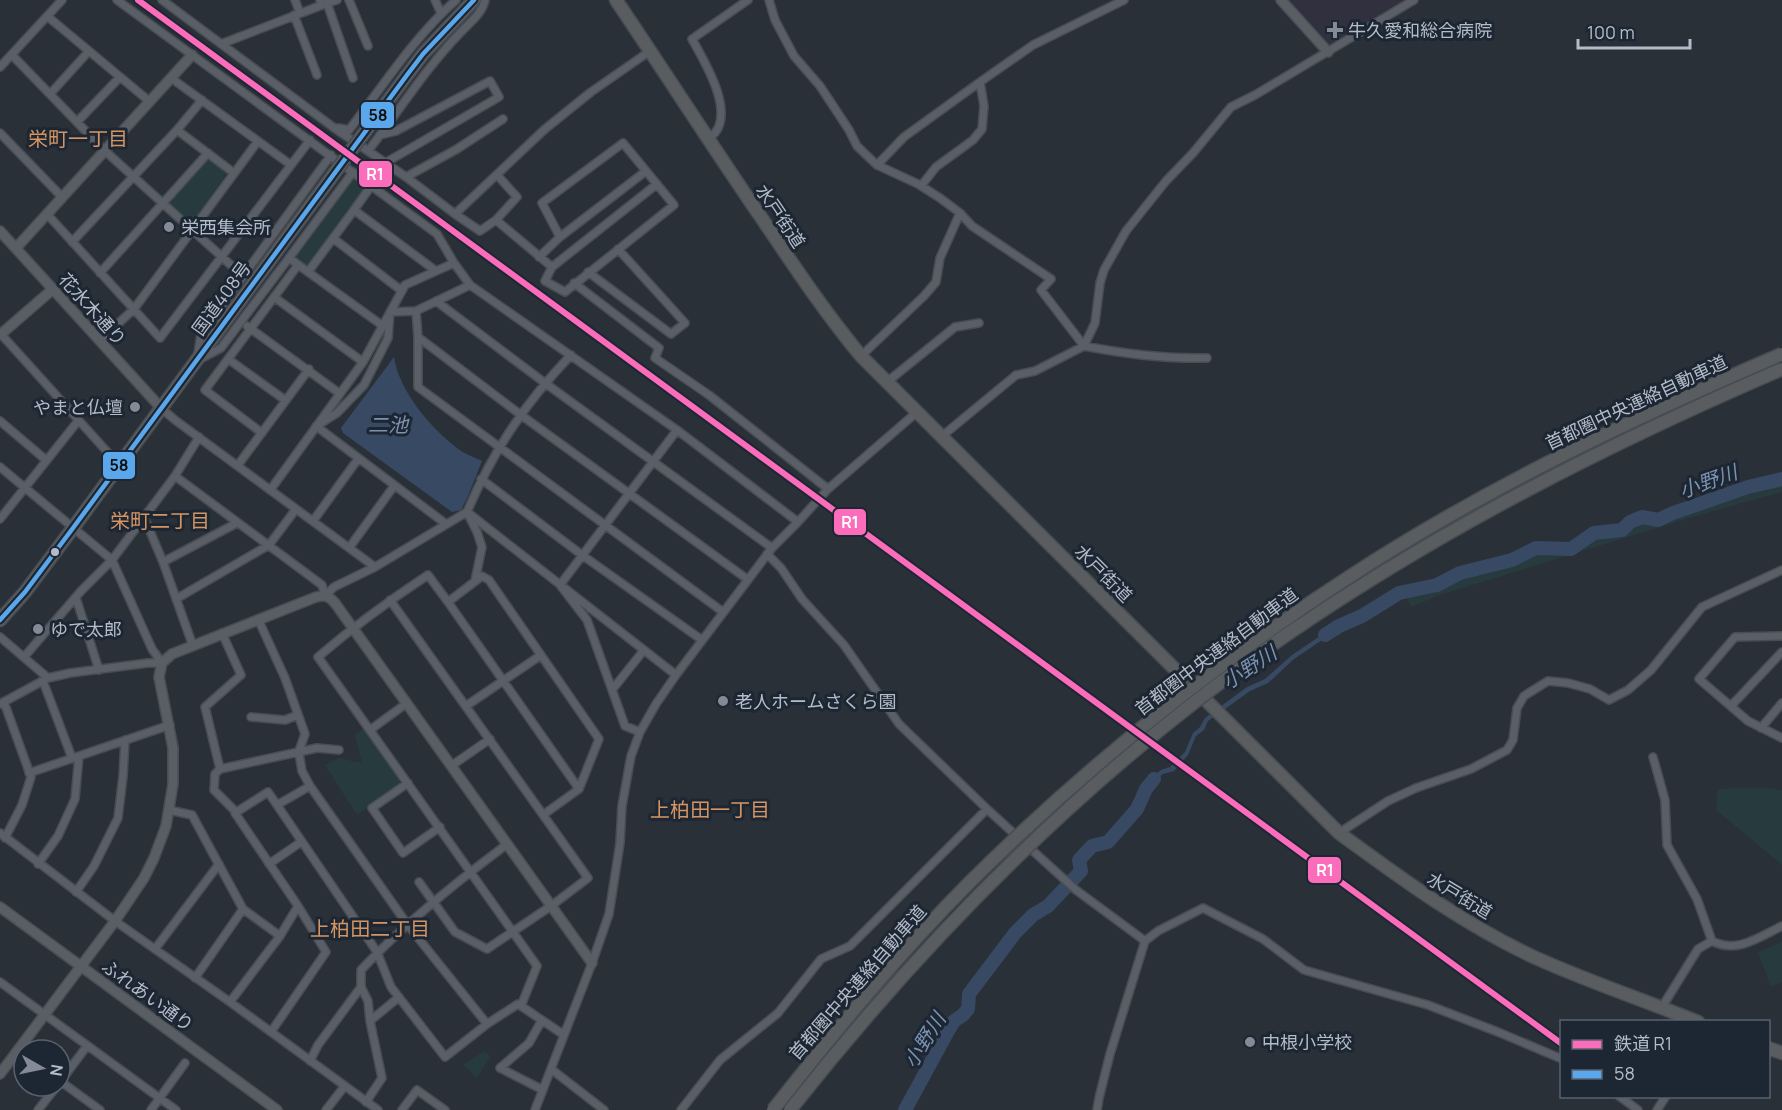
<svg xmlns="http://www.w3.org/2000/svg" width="1782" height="1110" viewBox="0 0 1782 1110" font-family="Manrope,'Noto Sans JP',sans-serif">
  <rect width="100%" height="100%" fill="#2a3038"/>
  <!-- medical -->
  <path fill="#31303e" d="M1281 0H1414L1328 52Z"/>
  <!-- green -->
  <path fill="#273a3e" d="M214 160 227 173 193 221 188 223 171 205 170 201 206 161Z
    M354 180 364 187 365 193 313 264 306 265 297 259 295 254 348 181Z
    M1782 482V492L1699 515 1440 595 1411 607 1408 602V596L1440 589 1458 579 1473 574 1495 570 1511 564 1536 549 1560 553 1568 552 1577 548 1587 539 1624 531 1631 523 1637 521H1660L1713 499Z
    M367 726 403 778V783L357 815 325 765 338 758 362 763 355 735Z
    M1730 788H1769L1782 790V865L1716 810 1718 790Z
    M1782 942V982L1771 987 1758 952Z
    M484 1051 490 1056 477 1078 463 1065Z"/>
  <!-- water -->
  <path fill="#384963" d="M394 357C399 391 430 427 457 448 464 454 474 457 482 461L468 496 461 510 452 512 343 433 341 428Z
    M1338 624 1340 628 1294 659 1268 683 1250 691 1208 721 1204 730 1196 736 1188 755 1174 771 1163 774 1156 780 1146 796 1143 793 1152 777 1161 770 1170 767 1185 752 1193 733 1200 727 1205 718 1247 687 1265 679 1292 655Z"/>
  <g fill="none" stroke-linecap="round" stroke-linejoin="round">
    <!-- river -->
    <path stroke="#384963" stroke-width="14" d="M1325 635 1339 626 1362 616 1399 593 1437 585 1460 573 1512 560 1536 548 1571 549 1594 533 1622 530 1630 522 1642 517 1658 520 1673 513 1748 487 1782 479
      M905 1110 948 1031 954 1021 963 1015 968 1009 969 994 1015 933 1033 915 1048 906 1081 871 1079 860 1092 846 1108 842 1137 809 1146 789 1154 779"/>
    <!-- street casing -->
    <g stroke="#484c53" stroke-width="10">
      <path id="street" d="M117 0 437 234 454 263 470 285 677 430 798 522
        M162 0 333 127 406 177 455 214 480 231 496 220 552 267 545 281 565 292 674 205 623 143 542 203 560 237
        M295 0 300 13
        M320 0 322 5 337 0
        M349 0 368 46
        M435 0 441 13
        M769 0 775 20 794 56 820 86 849 130 857 146 877 165 918 184 940 198 960 213 972 226 1051 279 1041 290 1084 346C1125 354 1166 359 1207 358
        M327 3 353 78
        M294 15 317 75
        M47 16 149 101
        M221 44 322 5
        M12 55 104 150 243 276
        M0 67 62 0
        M171 78 291 165
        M50 94 89 51
        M77 122 120 77
        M338 128 349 130C383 86 414 37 456 0
        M177 130 234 173
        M0 133 62 197
        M380 135 396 131 490 81 499 97 385 163
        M707 138C709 137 713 135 715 133 734 109 704 61 692 39L748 0
        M368 151C399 111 425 69 460 33 470 22 482 14 485 0
        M877 165 904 137 980 82
        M406 177 457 149 503 119
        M921 186 936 167 973 140 982 129 984 106 980 82 1033 45 1124 0
        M354 210 371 186
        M47 214 160 338 310 140
        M455 214 545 129 591 92 650 51
        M496 220 517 197 497 175
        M334 239 402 291
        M72 242 177 130 202 100
        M539 257 560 237 646 171
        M289 258 353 172
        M552 267 657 184
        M308 272 383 326
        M588 272 671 334 685 323 618 249
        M100 273 208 153
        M574 283 659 348 655 358 709 395 828 489
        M470 285 416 311 418 337V387L723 612
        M274 297 363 362
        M436 301 545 383 772 548
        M247 326 339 393
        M0 333 120 466
        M418 337 521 415 747 579
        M99 341 134 309 258 141
        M198 354 201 334 331 155
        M861 356 924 296 936 282 940 258 960 213
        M200 359 221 348 289 258 308 272 354 210 436 271
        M228 359 285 400
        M887 382 955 327 979 323
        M161 408 175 420 375 567
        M0 421 46 460
        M318 425 337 413 364 385 388 338 390 312 416 311
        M316 426 446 524
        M262 433 205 390 298 265
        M941 437 1016 375 1035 371 1084 346 1095 323 1100 283 1104 270 1126 231 1166 181 1193 153 1231 107 1255 95 1414 0
        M238 465 309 369
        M0 467 112 560 152 649 162 663
        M175 476 322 585 325 596
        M481 479 582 555 702 640
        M271 489 363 362 405 285 454 263
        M144 517 163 562 193 646
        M0 519 78 421
        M313 521 358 459
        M349 548 394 486
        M767 554 781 568 802 599 844 645 899 724 987 809 1076 890 1145 941
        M163 562 237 523
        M475 581 482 547 477 532 467 512C493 451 525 403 571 355
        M325 596 334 587 375 567 467 512 676 675
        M76 598 99 670
        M176 599 269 545 296 509
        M390 600 588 878 551 906 487 949 455 932 419 882
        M448 602 579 789
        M258 619 285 678 305 734 299 751 300 759 302 771 310 786 407 924 487 1024 518 1004 564 1035
        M1782 636 1735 637 1699 679 1748 721 1782 738
        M0 637 48 678
        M24 657 81 591 112 560 175 476 199 437
        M43 681 72 758
        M612 690 644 650
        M4 702 31 777 22 805 5 838
        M0 704 48 678 70 673 148 663H162
        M466 706 541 655
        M1731 706 1782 652
        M251 717 285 720 298 715
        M1761 728 1782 703
        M370 730 407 703
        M640 732 625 726 587 620 560 585 677 430
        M1653 757 1665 800 1667 845 1697 899 1712 941C1737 954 1759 937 1782 926
        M451 766 490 739
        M220 769 205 707 241 675 222 633
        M29 773 170 725
        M408 783 372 808 403 853 440 827
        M277 805 377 952 391 987 445 1057 487 1024
        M169 810 192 815 243 909 280 936
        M236 812 214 790 215 774 220 769 317 748 339 750
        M0 833 115 921 230 1002 378 1110
        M1339 833 1388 801 1416 788 1471 769 1507 750 1513 740 1517 708 1524 696 1548 681 1568 683 1590 689 1609 700 1628 690 1651 670 1702 607 1782 570
        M38 864 58 836 75 799 79 756
        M269 864 301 842
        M76 892 94 866 118 818 123 776 125 740
        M155 949 219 864
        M195 978 243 909
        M0 982 176 1110
        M361 987 368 1001 370 1021 382 1078 366 1102
        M230 1002 280 936 298 906 235 813 268 792 277 805 310 786
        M521 1006 537 966 318 657C353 627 390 600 428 575L448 602 482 576 489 580 599 739 579 789 543 815
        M1662 1007 1698 949 1712 941
        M542 1020 529 1043 500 1068 543 1090
        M370 1021 399 997
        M271 1032 326 952 298 906
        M310 1061 318 1045 361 987V970C405 923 455 883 506 845
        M551 1069 604 1110
        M60 1081 100 1110
        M60 1082 87 1046
        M1619 1096 1638 1110
        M38 1110 57 1086
        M151 1110 185 1063
        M326 1110 344 1087
        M402 1110 417 1090 445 1110
        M535 1110 592 963 609 914 620 843 622 806 631 756 640 732 656 704 676 675 772 548 798 522 828 489 917 412
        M681 1110 720 1060 778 1013 821 959 850 946 987 809
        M1097 1110 1099 1098 1110 1054 1145 941 1158 931 1203 908 1263 939 1304 970 1428 1005 1498 1032 1562 1059
        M1657 1110 1666 1096"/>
    </g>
    <!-- secondary casing -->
    <g stroke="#484c53" stroke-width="12">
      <path id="secondary" d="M1281 0 1328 52
        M0 231 161 408
        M16 248 192 55
        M0 335 53 289
        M0 907 277 1110
        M0 1074 115 921 144 878 154 858 166 826 173 784V748L159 677 162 663 172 654 316 597C325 595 329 596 335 603L592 963"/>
    </g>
    <!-- highway casing -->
    <g stroke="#474c53" stroke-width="15">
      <path id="highway" d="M616 0C666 74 714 149 765 223 796 269 826 314 861 356L1339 833C1402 879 1464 925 1536 958 1589 982 1644 1000 1698 1022
        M407 75 423 54 474 0
        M0 620 25 592 73 528 293 229
        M1768 1048 1782 1053"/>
    </g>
    <!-- street -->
    <use href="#street" stroke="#5a5e66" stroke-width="7"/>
    <!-- secondary -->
    <use href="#secondary" stroke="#595d64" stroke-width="9"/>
    <!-- highway -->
    <use href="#highway" stroke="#5a5d60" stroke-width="12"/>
    <!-- highway-bridge casing -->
    <g stroke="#474c53" stroke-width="15" stroke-linecap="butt">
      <path id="highway-bridge" d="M293 229 407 75
        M773 1110C835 1031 899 953 970 882 1085 768 1213 665 1349 577 1485 488 1633 418 1782 354
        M790 1110C933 929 1098 764 1289 633 1444 527 1610 443 1782 369"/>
    </g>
    <!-- highway-bridge -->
    <use href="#highway-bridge" stroke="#5a5d60" stroke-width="12"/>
    <!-- bus-1 casing -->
    <g stroke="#1d2633" stroke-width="9">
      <path id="bus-1" d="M0 620 25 592 73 528 407 75 423 54 474 0"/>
    </g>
    <!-- bus-1 -->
    <use href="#bus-1" stroke="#5aa8eb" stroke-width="4.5"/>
    <!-- rail-1 casing -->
    <g stroke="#1d2633" stroke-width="10">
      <path id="rail-1" d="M138 0 1562 1044"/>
    </g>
    <!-- rail-1 -->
    <use href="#rail-1" stroke="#fb6dba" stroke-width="6"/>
  </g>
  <!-- markers -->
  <g fill="#848b96" stroke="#1d2633" stroke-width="2">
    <path d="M1332 21h6v6h6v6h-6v6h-6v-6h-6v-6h6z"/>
    <circle cx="169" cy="227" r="6"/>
    <circle cx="135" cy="407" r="6"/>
    <circle cx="38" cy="629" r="6"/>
    <circle cx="723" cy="701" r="6"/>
    <circle cx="1250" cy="1042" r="6"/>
  </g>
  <circle fill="#b4bcc9" stroke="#1d2633" stroke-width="2" cx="55" cy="552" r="5"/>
  <g text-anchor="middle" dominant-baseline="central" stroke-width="6" stroke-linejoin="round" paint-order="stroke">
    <!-- poi labels -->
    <g font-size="18" fill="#b4bcc9" stroke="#1d2633" text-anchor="start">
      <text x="1348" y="30">牛久愛和総合病院</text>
      <text x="181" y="227">栄西集会所</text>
      <text x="123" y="407" text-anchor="end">やまと仏壇</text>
      <text x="50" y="629">ゆで太郎</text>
      <text x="735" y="701">老人ホームさくら園</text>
      <text x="1262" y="1042">中根小学校</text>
    </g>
    <!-- street labels -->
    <g font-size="18" fill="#b4bcc9" stroke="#1d2633">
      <text transform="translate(781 216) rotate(56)">水戸街道</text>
      <text transform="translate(221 298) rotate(-54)">国道408号</text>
      <text transform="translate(93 309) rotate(48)">花水木通り</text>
      <text transform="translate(1636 402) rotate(-25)">首都圏中央連絡自動車道</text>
      <text transform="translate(1104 573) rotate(45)">水戸街道</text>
      <text transform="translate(1216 651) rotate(-37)">首都圏中央連絡自動車道</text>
      <text transform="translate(1460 895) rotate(31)">水戸街道</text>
      <text transform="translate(857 982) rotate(-49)">首都圏中央連絡自動車道</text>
      <text transform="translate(148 995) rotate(36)">ふれあい通り</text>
    </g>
    <!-- neighbourhood labels -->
    <g font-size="20" fill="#d59563" stroke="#1d2633">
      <text x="78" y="138">栄町一丁目</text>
      <text x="160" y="520">栄町二丁目</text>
      <text x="710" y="809">上柏田一丁目</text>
      <text x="370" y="928">上柏田二丁目</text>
    </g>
    <!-- water labels -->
    <g font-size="20" font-style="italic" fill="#7c92b1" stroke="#1d2633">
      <text x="388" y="424">二池</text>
      <text transform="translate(1708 481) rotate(-20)">小野川</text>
      <text transform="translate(1249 667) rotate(-33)">小野川</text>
      <text transform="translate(924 1040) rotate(-58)">小野川</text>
    </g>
  </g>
  <g stroke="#1d2633" stroke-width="2">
    <rect x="360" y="101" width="35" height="28" rx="6" fill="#5aa8eb"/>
    <rect x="358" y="160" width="35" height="28" rx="6" fill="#fb6dba"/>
    <rect x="102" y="451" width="34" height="29" rx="6" fill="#5aa8eb"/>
    <rect x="833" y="508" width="34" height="28" rx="6" fill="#fb6dba"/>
    <rect x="1307" y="856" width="35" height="28" rx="6" fill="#fb6dba"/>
  </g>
  <g font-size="16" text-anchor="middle" font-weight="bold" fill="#fff">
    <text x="375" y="180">R1</text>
    <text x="850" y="528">R1</text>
    <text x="1325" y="876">R1</text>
  </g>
  <g font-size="16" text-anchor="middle" font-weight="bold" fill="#111">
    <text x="378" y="121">58</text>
    <text x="119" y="471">58</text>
  </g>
  <!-- legend -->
  <rect x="1560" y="1020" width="210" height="78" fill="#1d2633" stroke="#59626f" stroke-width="1.5"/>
  <rect x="1572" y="1040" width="30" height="9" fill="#fb6dba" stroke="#59626f" stroke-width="1.5"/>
  <text x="1614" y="1050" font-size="18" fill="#b4bcc9">鉄道 R1</text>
  <rect x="1572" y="1070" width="30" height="9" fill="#5aa8eb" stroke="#59626f" stroke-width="1.5"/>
  <text x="1614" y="1080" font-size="18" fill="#b4bcc9">58</text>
  <!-- north arrow -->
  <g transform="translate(42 1068) rotate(99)"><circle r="28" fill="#1d2633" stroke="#59626f" stroke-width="1.5"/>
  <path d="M0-4.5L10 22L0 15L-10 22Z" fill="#848b96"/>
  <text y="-9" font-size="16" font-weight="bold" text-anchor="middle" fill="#b4bcc9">N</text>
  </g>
  <!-- scale -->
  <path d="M1578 39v9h112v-9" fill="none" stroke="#b4bcc9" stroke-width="3"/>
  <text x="1587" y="39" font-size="18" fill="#b4bcc9" stroke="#1d2633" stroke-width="4.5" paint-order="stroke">100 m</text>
</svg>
